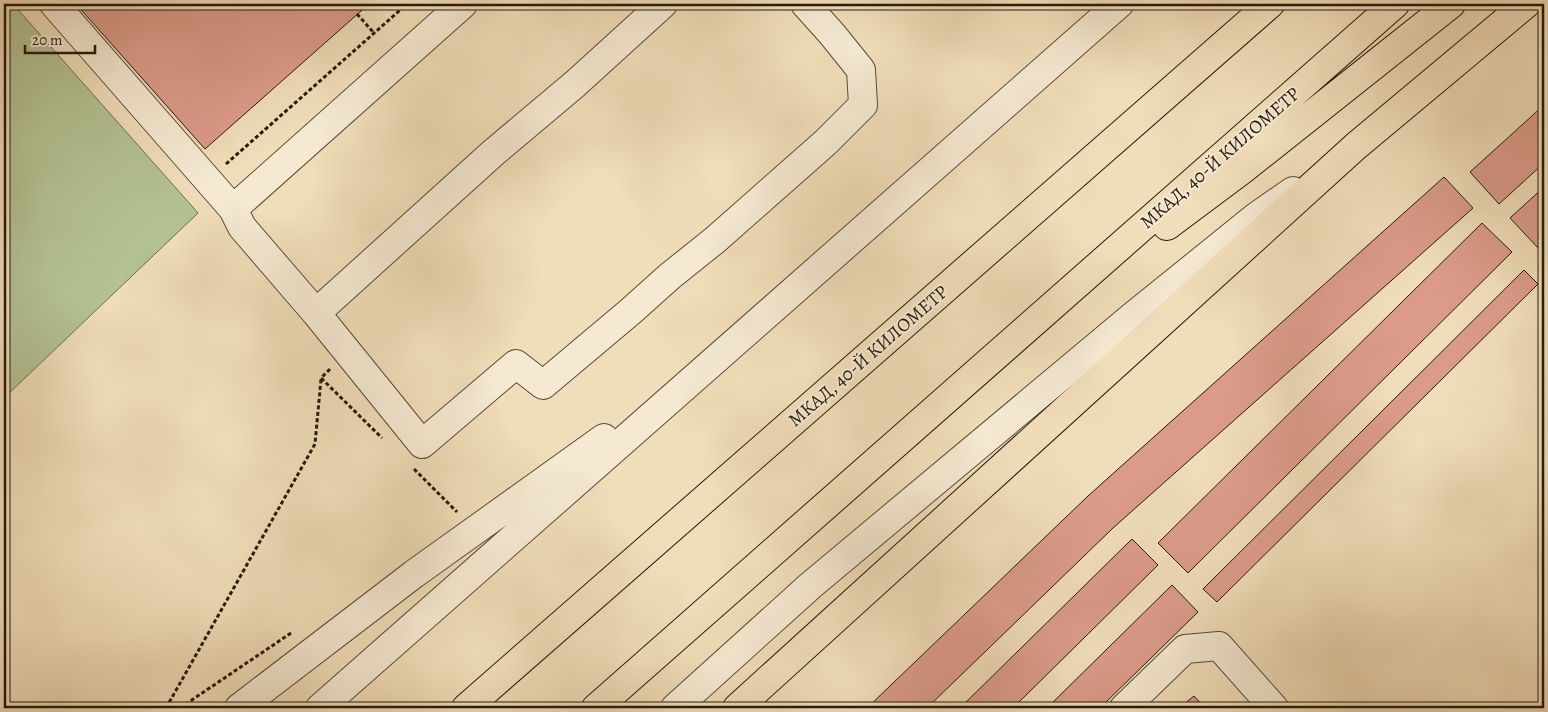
<svg xmlns="http://www.w3.org/2000/svg" width="1548" height="712" viewBox="0 0 1548 712" font-family="Alegreya,serif">
  <rect width="100%" height="100%" fill="#f0ddb9"/>
  <filter id="stains"><feTurbulence type="fractalNoise" baseFrequency=".004" numOctaves="4"/><feColorMatrix values="0 0 0 0 .2 0 0 0 0 .09 0 0 0 0 .02 0 0 0 .5 -.17"/></filter>
  <radialGradient id="worn" r=".72"><stop offset=".6" stop-color="#630" stop-opacity="0"/><stop offset="1" stop-color="#630" stop-opacity=".3"/></radialGradient>
  <!-- green -->
  <path fill="#b4c294" stroke="#6c6e50" d="M4 4H13L198 213 4 398Z"/>
  <!-- building -->
  <path fill="#dc9b8a" stroke="#251b0d" d="M76 4H369L205 149Z
    M1544 105V163L1499 204 1470 172Z
    M1444 177 1473 208 1113 528 927 708H867L1088 496Z
    M1544 187V244L1539 249 1510 218Z
    M1482 223 1512 252 1188 573 1158 543Z
    M1524 270 1538 284 1217 602 1203 589Z
    M1132 539 1158 565 1013 708H960Z
    M1172 585 1198 612 1100 708H1047Z
    M1194 696 1205 708H1179Z"/>
  <g fill="none" stroke-linecap="round" stroke-linejoin="round">
    <!-- minor casing -->
    <g stroke="#584c38" stroke-width="30">
      <path id="minor" d="M54 4 233 209
        M463 4 233 209 242 227 316 313 422 444 516 364 543 385 631 311 670 276 715 240 826 142 863 105 861 70 832 34 805 4
        M316 313 493 153 575 84 663 4
        M239 708 414 574 604 438
        M320 708 1119 4
        M675 708 810 586 1133 316 1257 216 1293 191
        M1124 708 1185 649 1219 646 1274 708"/>
    </g>
    <!-- major casing -->
    <g stroke="#251b0d" stroke-width="30">
      <path id="major" d="M737 708 1356 146 1526 4"/>
    </g>
    <!-- highway casing -->
    <g stroke="#251b0d" stroke-width="30">
      <path id="highway" d="M1167 226 1242 170 1451 4
        M466 708 1270 4
        M596 708 1395 4"/>
    </g>
    <!-- path -->
    <path stroke="#251b0d" stroke-width="3" stroke-dasharray="4 2.5" stroke-linecap="butt" d="M357 14 374 33
      M226 164 407 4
      M330 369 321 378 382 438
      M414 469 457 512
      M166 708 315 444 321 379
      M180 708 291 633"/>
    <!-- minor -->
    <use href="#minor" stroke="#f5e9d2" stroke-width="28"/>
    <!-- major -->
    <use href="#major" stroke="#f0ddb9" stroke-width="28"/>
    <!-- highway -->
    <use href="#highway" stroke="#f0ddb9" stroke-width="28"/>
  </g>
  <g text-anchor="middle" dominant-baseline="central" stroke-width="4" stroke-linejoin="round" paint-order="stroke">
    <!-- street labels -->
    <g font-size="19" fill="#251b0d" stroke="#f5e9d2">
      <text transform="translate(1220 158) rotate(-41)">МКАД, 40-Й КИЛОМЕТР</text>
      <text transform="translate(868 356) rotate(-41)">МКАД, 40-Й КИЛОМЕТР</text>
    </g>
  </g>
  <!-- margin -->
  <rect width="1548" height="712" fill="none" stroke="#f0ddb9" stroke-width="20"/>
  <rect x="5" y="5" width="1538" height="702" fill="none" stroke="#251b0d" stroke-width="2.5"/>
  <rect x="10" y="10" width="1528" height="692" fill="none" stroke="#251b0d"/>
  <!-- scale -->
  <path d="M25 45v8h70v-8" fill="none" stroke="#251b0d" stroke-width="2.5"/>
  <text x="32" y="45" font-size="15" fill="#251b0d" stroke="#f5e9d2" stroke-width="4" paint-order="stroke">20 m</text>
  <rect width="100%" height="100%" filter="url(#stains)"/>
  <rect width="100%" height="100%" fill="url(#worn)"/>
</svg>
